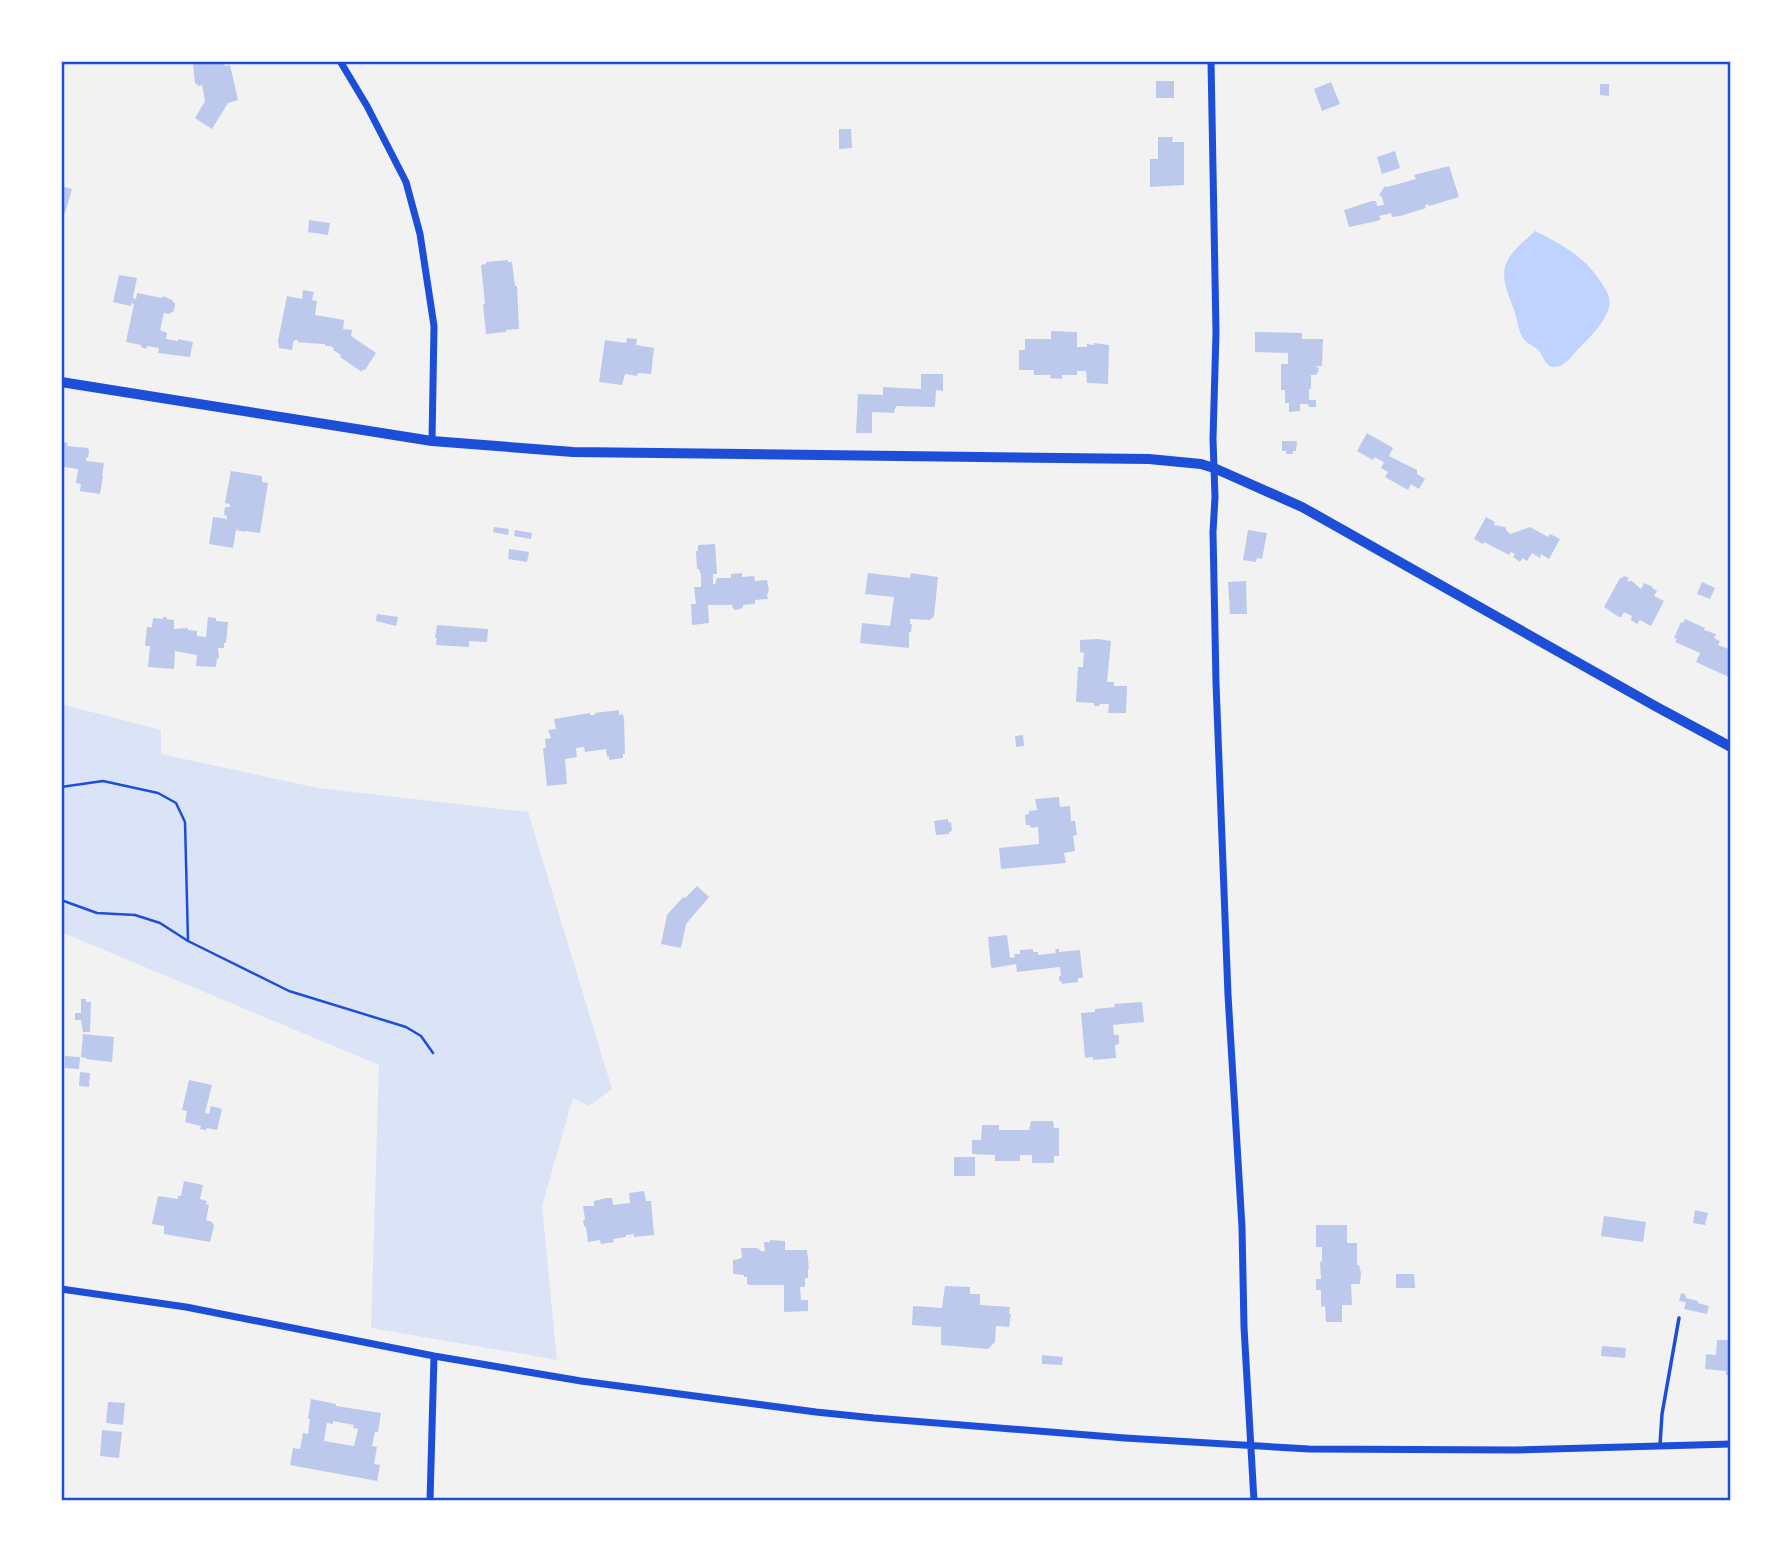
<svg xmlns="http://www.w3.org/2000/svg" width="1792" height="1562" viewBox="0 0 1792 1562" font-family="'DejaVu Sans',sans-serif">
  <rect width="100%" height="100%" fill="#f2f2f2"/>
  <!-- green -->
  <path fill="#dbe4f7" d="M61 704 161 730V754L318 788 528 812 612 1089 589 1106 573 1098 542 1206 557 1360 371 1328 379 1065 61 932Z"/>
  <!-- water -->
  <path fill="#bfd3fe" d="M1535 231C1565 246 1587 258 1604 287 1608 293 1611 299 1609 307 1605 323 1590 337 1578 349 1572 356 1564 368 1553 367 1545 366 1544 357 1539 351 1535 346 1528 345 1523 338 1518 330 1518 322 1515 313 1511 299 1501 282 1505 267 1509 252 1525 241 1535 231Z"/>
  <!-- building -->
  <path fill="#bdc9ec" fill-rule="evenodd" d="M189 61H223L225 66 230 65 238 100 228 103 212 129 195 118 205 101 202 85 199 86 195 83 193 64Z
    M1156 81H1174V98H1156Z
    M1331 82 1340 104 1322 111 1314 89Z
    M1600 84H1609V96L1600 95Z
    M839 129H851L852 148 839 149Z
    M1158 137H1173L1172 142H1184V185L1150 187V159H1158Z
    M1395 151 1400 168 1382 174 1377 157Z
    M1449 166 1459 197 1429 206 1428 204 1425 205 1426 208 1423 209 1400 216 1392 217 1391 213 1379 216 1381 219 1377 221 1349 227 1344 210 1372 201H1376L1377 206 1384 205 1382 197 1379 195 1385 186 1387 187 1416 179 1414 175Z
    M61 186 72 189 65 213 61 212Z
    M309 220 330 223 328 235 308 232Z
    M508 260V262H512L515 286H517L519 329 506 330V332L486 334 483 304H485L481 265 486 264V262Z
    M119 275 137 278 133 298 136 299 137 293 162 298 163 296 172 300 175 304 174 311 169 314 164 313 160 330 167 333 166 339 178 341V339L193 342 190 357 158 353 159 348 147 346 146 349 141 347V345L126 342 134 304 132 303 131 306 113 302Z
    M303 290 314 292 312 300 317 301 315 315 344 320 343 329 352 330 351 336 376 353 365 370 363 369 362 372 340 357 341 355 333 350 334 348 330 346H325V344L306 343 305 341V343L298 342V340H295L293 342 292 350 279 348 278 341 287 296 302 299Z
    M1051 331 1077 332V347H1087V344L1094 345V343L1109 345 1108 384 1087 383 1086 371H1077V375H1062V379L1050 378 1051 375H1034V370H1019V350H1025V339H1051Z
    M1255 332 1302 333V339H1323L1322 366H1316L1319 368 1318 372 1316 375H1311V389H1309V400H1316V407H1309L1308 404H1300V411L1289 412V403H1285V390H1281V364H1288V353L1255 352Z
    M627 338 637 339 636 345 654 348 651 374 638 373 637 376 625 374 622 385 599 382 605 340 626 343Z
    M921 374H943V391L936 390 935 406 932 407 896 406 894 413 872 412V433H856L858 394 883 395V387L921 389Z
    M1367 433 1393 448 1389 456 1417 470V474L1425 479 1419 489 1411 484 1408 490 1385 477 1388 472 1381 468 1384 462 1374 457 1373 460 1357 451Z
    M1282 441H1297L1296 451H1293V454H1286V451H1282Z
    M61 442 68 443 67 446 88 448 89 450 88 458 86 457V461L104 463 102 476H103L100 494 80 491 81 484 76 483 78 469 64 467 61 472Z
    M231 471 262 476V482L268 483 260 533 245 531V532L236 530 233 548 209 544 213 517 227 519V516L224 515 225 507H230V504L225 503Z
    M1486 517 1495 522 1494 525 1505 527 1507 531 1510 534 1530 527 1548 537 1550 534 1560 539 1549 559 1541 554 1540 558 1532 553 1527 561 1523 558 1520 562 1513 557 1515 554 1511 552 1509 555 1484 542 1483 544 1474 539Z
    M494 527 509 529 508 535 493 532Z
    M515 530 532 533 531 539 514 536Z
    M1248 530 1267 533 1262 559 1257 558 1256 562 1243 560Z
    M715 544 717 574H713V584H715L717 578H731V574L742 573V577L754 576 755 581 767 580 769 590 767 595 768 599 755 600V604L743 605V607L740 609 735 610 732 607 733 605H708L709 623 692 625 691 604H696L694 587H701V575L699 569H697L696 551H698V545Z
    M509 549 529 552 527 562 508 559Z
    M868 573 910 578 911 573 938 577 934 616 930 620 910 619V624H912L911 632H909V648L860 643 862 623 890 626 894 597 865 594Z
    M1624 576 1629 578 1627 581H1632L1641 589 1644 583 1653 587 1652 588 1657 591 1654 596 1664 601 1651 626 1640 620 1637 624 1631 620 1632 616 1624 612 1621 617H1619L1604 607 1620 578H1622Z
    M1246 581 1247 614H1230L1228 582Z
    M1702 582 1715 588 1710 599 1697 594Z
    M377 614 398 617 396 626 376 621Z
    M163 617H167L166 619 174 620V629L188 628V630L197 631V636L206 637 208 617 216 618V621L228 622 226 643H224V648H218L219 659 217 658 216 667 196 666 197 655 175 651 174 669 148 667 150 646H145L147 627H152L153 618 163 619Z
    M1685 619 1705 628 1704 630 1716 634 1714 638 1720 641 1718 645 1731 650V678L1696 662 1700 653 1675 642 1677 639 1674 638 1681 622 1683 623Z
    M437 625 488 629 487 642 469 641V647L436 645 437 638H435Z
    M1098 639 1111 641 1107 682H1114V686H1127L1126 713H1108L1109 704H1100L1099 706H1094V703L1076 702 1078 667H1083L1084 653 1080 652V640Z
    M619 710V715L623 714 624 720 625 754H623V758L609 760V756L607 757 606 749 585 752 584 747 576 748 577 757 565 759 567 784 547 786 543 748H546L545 739 551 738 548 730 556 729 554 719 590 713V715H595V713Z
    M1023 735 1024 746 1016 747 1015 736Z
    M1059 797 1060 807 1070 806 1071 821H1075L1077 835 1073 836 1075 851 1064 853 1066 863 1001 869 999 848 1039 844 1038 827 1031 828 1030 825H1026L1025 815 1029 814V811L1037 810 1035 799Z
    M948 819V822H951L952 831 949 832V834L936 835 934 821Z
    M697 886 709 897 686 924 681 948 661 944 667 915 683 897 685 898Z
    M1007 935 1010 958 1015 957 1014 954H1020V950L1033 949V952H1038V955L1056 953 1055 949H1059V952L1080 950 1083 978H1078V982L1062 984 1061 981H1059V976H1061L1060 967 1017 972 1016 964 993 968 991 967 988 937Z
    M81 999H86V1002H91L90 1032H83L81 1020H75V1013H81Z
    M1142 1002 1144 1022 1113 1025 1114 1035H1119V1044L1115 1045 1116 1058 1093 1060V1057L1085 1058 1081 1013 1095 1012V1009L1115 1007 1114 1004Z
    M83 1034 114 1037 112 1062 86 1059V1058L81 1057Z
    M65 1056 80 1057 79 1069 65 1068Z
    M80 1072 90 1073 89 1087 79 1086Z
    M189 1080 212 1085 205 1113 209 1114 211 1106 222 1109 217 1130 207 1128 206 1130 200 1129 201 1126 185 1122 187 1111 182 1110Z
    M1031 1121H1053L1054 1128H1059V1156H1054V1163H1032V1155H1020V1161H995V1155L972 1154V1140H981L982 1125H999V1130H1029Z
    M954 1157H975V1176H954Z
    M184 1181 203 1185 200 1199 207 1201 206 1204 209 1205 206 1220 212 1222 214 1226 210 1242 164 1234V1226L152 1224 158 1196 178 1199V1196H181Z
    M644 1191 646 1201H651L654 1235 634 1237V1234L626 1235V1237L613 1239 614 1242 601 1244 600 1240 588 1242 586 1227 584 1226 583 1221 585 1219 583 1206H594V1201L606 1198H612L613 1205 630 1203 629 1193Z
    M1695 1210 1708 1213 1705 1225 1693 1223Z
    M1604 1216 1646 1222 1643 1242 1601 1236Z
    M1316 1225H1347V1243H1357V1265H1359L1361 1273 1360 1284H1351L1352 1305H1342V1322H1326L1325 1306 1321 1307V1290H1316V1279H1321L1320 1261 1322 1262V1247H1316Z
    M770 1240 785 1241V1250H807L809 1269H808V1278H805V1287H800L801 1300H808V1311L784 1312V1285H750L747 1284V1277H744V1275L733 1274V1260L740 1259 739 1258H742L741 1248H757L761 1251H765L764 1242H770Z
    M1396 1274H1414L1415 1288H1396Z
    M945 1286 970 1287V1294H980V1305L1010 1307 1009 1314H1011L1009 1327 996 1326 995 1342 988 1349 941 1345V1327L912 1325 913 1306 942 1308Z
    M1681 1293 1685 1294 1686 1298 1698 1301V1303L1709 1306 1707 1314 1684 1309 1686 1302 1679 1301Z
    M1717 1340H1731V1375H1726V1371L1705 1369 1706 1354 1716 1355Z
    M1602 1346 1626 1348 1625 1358 1601 1356Z
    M1042 1355 1063 1357 1062 1365 1042 1364Z
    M311 1399 336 1404V1406L381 1413 378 1432H375L372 1446 377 1447 374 1464 380 1465 377 1481 290 1465 293 1448 300 1449 303 1433 308 1434 310 1419H308ZM333 1421 354 1425 353 1428 358 1429 354 1446 324 1441 327 1423 333 1424Z
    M108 1402 125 1403 123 1425 106 1423Z
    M102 1430 122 1432 119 1458 100 1456Z"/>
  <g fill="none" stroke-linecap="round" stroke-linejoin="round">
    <!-- path -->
    <path stroke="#1d4ed8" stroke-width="2.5" d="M61 787 103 781 158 793 176 803 185 822 188 941
      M61 900 97 913 135 915 160 923 188 941 289 991 406 1027 421 1036 433 1053"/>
    <!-- service -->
    <path stroke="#1d4ed8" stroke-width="3.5" d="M1660 1445 1662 1414 1679 1318"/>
    <!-- minor -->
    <path stroke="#1d4ed8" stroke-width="7" d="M340 61 367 106 406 182 420 234 434 326 432 441
      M1211 61 1216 332 1213 439 1215 497 1213 532 1216 683 1228 995 1242 1227 1244 1327 1254 1501
      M61 1289 186 1307 434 1356 581 1381 816 1412 874 1418 1125 1438 1309 1449 1515 1450 1731 1444
      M430 1501 434 1356"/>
    <!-- tertiary -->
    <path stroke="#1d4ed8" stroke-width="10" d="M61 382 432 441 573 452 1149 459 1201 464 1214 468 1302 507 1655 706 1731 747"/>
  </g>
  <!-- border -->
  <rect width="1792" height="1562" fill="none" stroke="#ffffff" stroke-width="126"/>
  <rect x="63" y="63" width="1666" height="1436" fill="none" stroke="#1d4ed8" stroke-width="2.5"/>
</svg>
